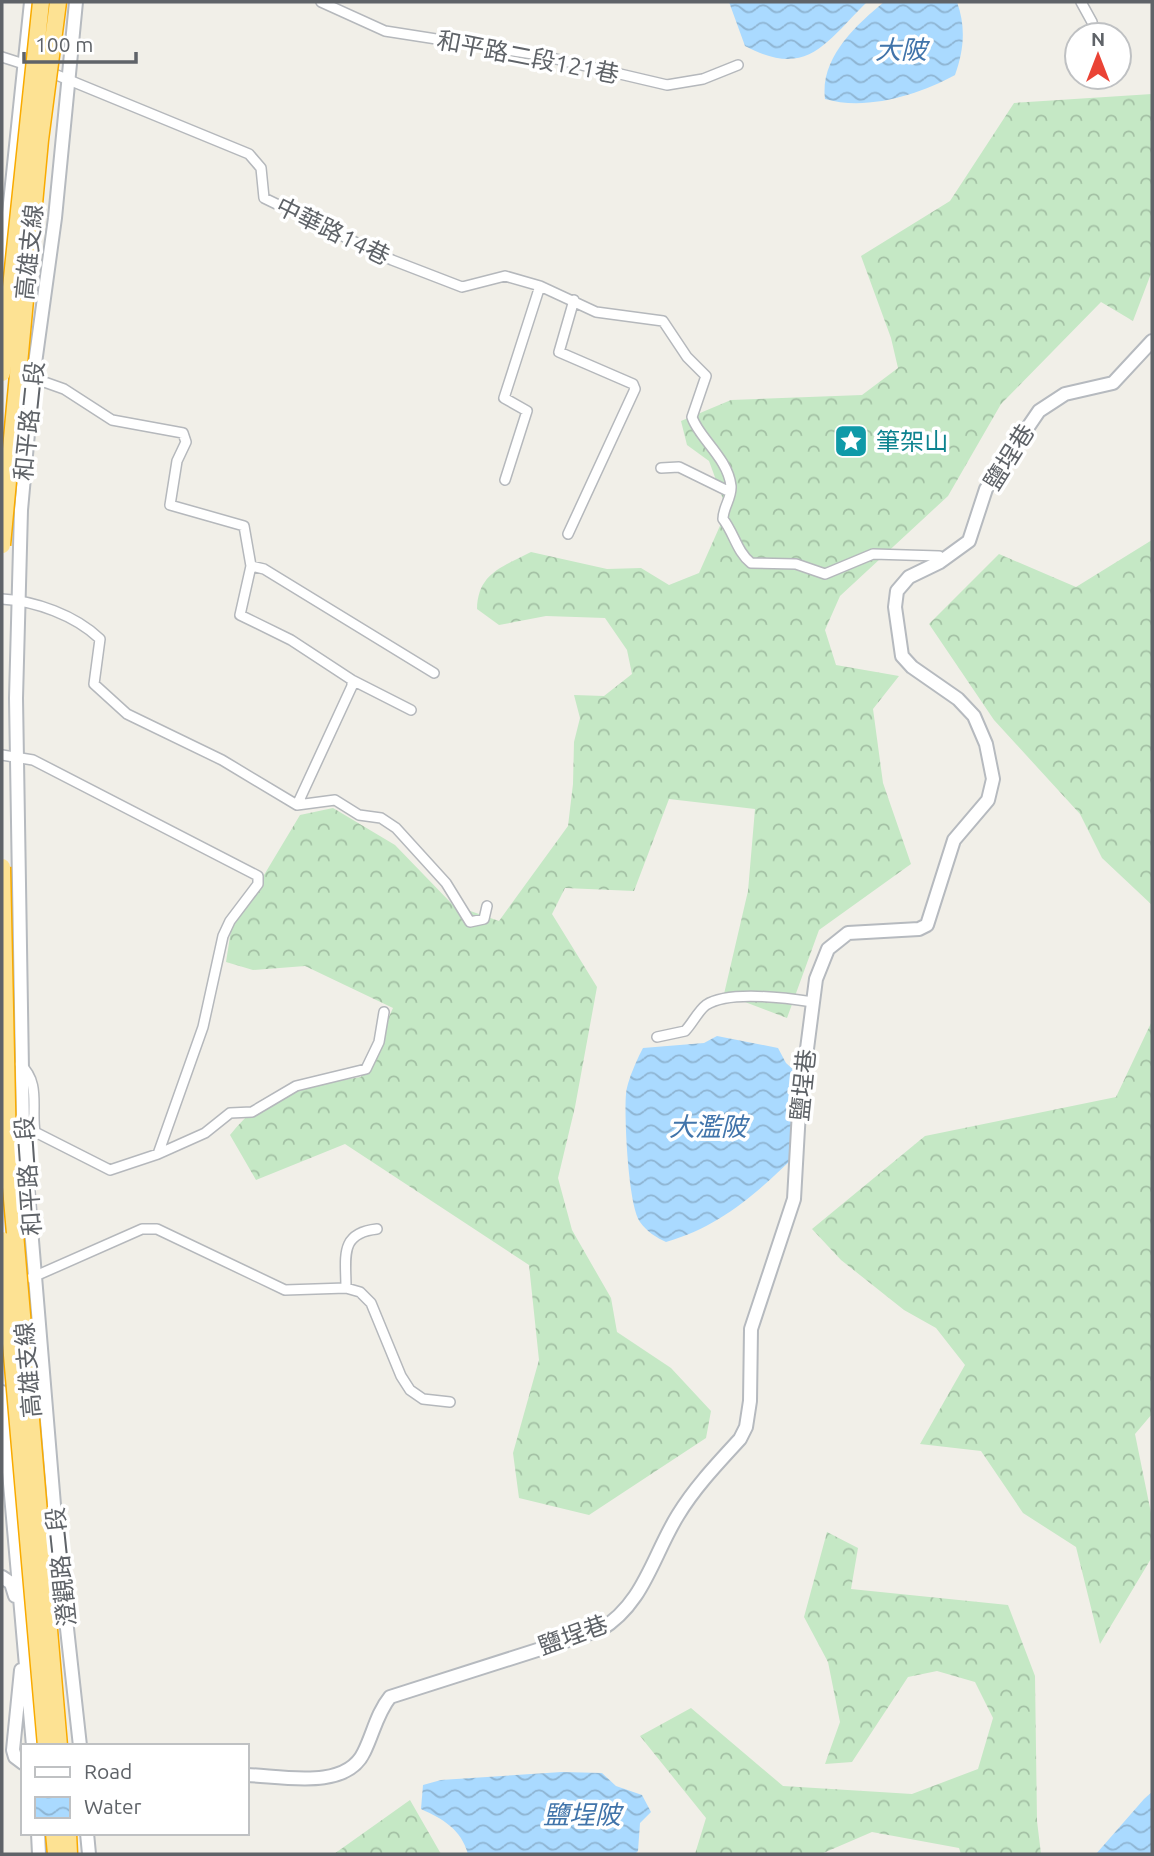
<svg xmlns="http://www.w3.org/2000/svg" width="1154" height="1856" viewBox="0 0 1154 1856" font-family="Ubuntu,'Noto Sans TC',sans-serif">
  <defs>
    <pattern id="forest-crowns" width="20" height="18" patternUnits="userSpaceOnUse" patternTransform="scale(1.75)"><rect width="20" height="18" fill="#c5e8c5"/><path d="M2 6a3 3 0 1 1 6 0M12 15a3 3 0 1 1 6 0" fill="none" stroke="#a3c0a4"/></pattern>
    <pattern id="water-waves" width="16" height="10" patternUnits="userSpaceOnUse" patternTransform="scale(1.75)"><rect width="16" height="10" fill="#aadaff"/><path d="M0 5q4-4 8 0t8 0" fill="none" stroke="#8eb4d2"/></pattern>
  </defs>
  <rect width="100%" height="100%" fill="#f1efe8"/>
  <!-- forest -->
  <path fill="url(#forest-crowns)" d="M1152 94V271L1133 321 1101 302 1001 404 948 496 840 596 825 630 836 665 899 676 873 709 883 783 911 864 819 930 787 1018 724 994 748 891 755 809 669 799 634 891 565 888 552 914 597 987 575 1107 558 1178 572 1230 611 1298 617 1332 671 1368 711 1411 706 1438 589 1515 519 1498 513 1453 539 1360 529 1265 345 1144 256 1180 230 1135C271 1084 301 1088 361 1077L393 1008 305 966 253 970 226 962 231 930 300 815 333 808 395 845 453 905 499 921 568 826 573 784 574 742 580 718 574 695 604 696 632 674 627 650 605 618 546 616 499 625 477 609C478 573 502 567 531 552L607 569 641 568 669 585 699 573 727 510 709 461 687 445 681 421 731 400 862 395 898 368 891 338 861 256 950 201 1014 103Z
    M1152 540V905L1102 858 1080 814 994 720 929 624 999 554 1076 587Z
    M1152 1021V1414L1135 1434 1152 1518V1557L1100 1644 1076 1547 1023 1513 981 1451 920 1444 965 1365 936 1328 904 1310 841 1260 812 1229 925 1136 1116 1097Z
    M827 1532 858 1548 851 1589 1008 1605 1035 1676 1037 1821 1041 1854H961L959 1848 872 1832 821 1854H695L706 1818 640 1736 691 1708 783 1786 912 1794 978 1769 993 1718 975 1682 937 1671 908 1677 852 1762 825 1764 840 1722 828 1662 804 1617Z
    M410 1800 441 1854H334Z"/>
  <!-- water -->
  <path fill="url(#water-waves)" d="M729 2H867C825 43 808 79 745 46Z
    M884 2H957C966 27 964 50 955 75 919 95 866 111 825 99 820 58 855 26 884 2Z
    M717 1036 778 1048 786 1063 796 1072 789 1118 796 1128 794 1157C755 1195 719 1227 666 1242 657 1238 646 1231 640 1222 628 1206 624 1114 626 1094 627 1082 637 1059 643 1048L704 1043Z
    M562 1772 602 1773 616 1786 642 1795 651 1812 640 1823 638 1851 635 1854H468C461 1829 443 1819 421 1809L423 1785 441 1780Z
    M1152 1792V1854H1096L1144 1799Z"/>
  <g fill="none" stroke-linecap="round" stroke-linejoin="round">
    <!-- street casing -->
    <g stroke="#b5b8bc" stroke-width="12">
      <path id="street" d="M321 2 385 31 539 55 667 85 703 79 738 65
        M1081 2 1092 22 1095 35
        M2 57 30 66
        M47 71 249 154 261 168 264 198 392 260 462 287 505 276 540 286 596 312 663 321 687 357 706 376 692 417C698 437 728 458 731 486 732 498 723 507 723 519 734 533 737 552 751 563L796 564 825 574 873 554 939 556 940 562
        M33 378 64 389 112 420 183 433 186 442 177 461 170 505 244 526 251 566 240 615 291 640 352 680 411 710
        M661 468 679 467 730 492
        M505 480 527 411 504 398 540 286
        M568 534 635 389 633 384 559 352 574 300
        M251 566 264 569 434 673
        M2 599C35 601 75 615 100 639L94 684 127 714 222 760 297 805 335 800 359 815 381 818 396 828 446 883 470 922 484 919 487 906
        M2 755 33 760 258 876V884L230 921 223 936 203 1027 158 1154
        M297 805 352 686V680
        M657 1037 685 1031C692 1024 698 1011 706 1005 729 990 787 998 813 1002
        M20 1064C41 1083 31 1107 35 1132L110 1170 158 1154 205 1133 230 1113 252 1112 296 1086 366 1069 379 1042 384 1012
        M31 1278 142 1229H157L285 1290 346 1288 360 1292 371 1303 401 1376 410 1390 423 1399 450 1402
        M346 1288C346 1257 339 1233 377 1229"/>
    </g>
    <!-- secondary casing -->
    <g stroke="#b6babf" stroke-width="16">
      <path id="secondary" d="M76 2 55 218 33 378 21 510 16 698 23 1132 56 1529 80 1746
        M2 280 31 2
        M2 1392 33 1746
        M2 1577 11 1583 15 1596
        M21 1670 13 1750 15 1757 23 1763
        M247 1775C281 1776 346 1791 364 1752 373 1734 377 1713 390 1697L600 1630C644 1604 653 1555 678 1515 695 1487 718 1463 740 1439L746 1427 750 1401 751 1329 794 1199 799 1111 816 979 828 949 848 933 919 929 927 925 954 840 988 800 993 779 986 744 974 716 958 699 912 667 902 656 895 607 897 591 909 577 940 562 969 541 986 489 1039 411 1065 394 1113 383 1152 341
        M38 1833 39 1854
        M87 1833 89 1854"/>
    </g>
    <!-- highway casing -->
    <g stroke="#f9ab00" stroke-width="19">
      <path id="highway" d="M54 1833 56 1854
        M68 1833 69 1854"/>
    </g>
    <!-- street -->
    <use href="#street" stroke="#fff" stroke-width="9"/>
    <!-- secondary -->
    <use href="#secondary" stroke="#fff" stroke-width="12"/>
    <!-- highway -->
    <use href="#highway" stroke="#fde293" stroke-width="16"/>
    <!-- highway-bridge casing -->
    <g stroke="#f9ab00" stroke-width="19" stroke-linecap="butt">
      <path id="highway-bridge" d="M2 373 41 2
        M2 545 40 140 58 2
        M2 867 8 1152 59 1746
        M2 1240 46 1746"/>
    </g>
    <!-- highway-bridge -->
    <use href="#highway-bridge" stroke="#fde293" stroke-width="16"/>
  </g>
  <!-- icons -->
  <defs>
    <g id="sight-square" transform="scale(1.75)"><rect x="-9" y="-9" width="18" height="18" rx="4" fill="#0f9aa8" stroke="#fff"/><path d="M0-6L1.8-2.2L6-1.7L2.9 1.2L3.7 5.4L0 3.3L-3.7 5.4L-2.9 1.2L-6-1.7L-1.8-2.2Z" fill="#fff"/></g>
  </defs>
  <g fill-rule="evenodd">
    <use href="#sight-square" x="851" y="441"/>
  </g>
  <g text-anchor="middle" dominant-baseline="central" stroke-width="7" stroke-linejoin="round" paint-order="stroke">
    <!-- street labels -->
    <g font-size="24" fill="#5f6368" stroke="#fff">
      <text transform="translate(528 57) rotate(11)">和平路二段121巷</text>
      <text transform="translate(333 231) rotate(26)">中華路14巷</text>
      <text transform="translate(29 252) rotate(-84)">高雄支線</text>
      <text transform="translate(29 421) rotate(-84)">和平路二段</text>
      <text transform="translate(1009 457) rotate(-58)">鹽埕巷</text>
      <text transform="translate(803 1085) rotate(-84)">鹽埕巷</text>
      <text transform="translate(28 1176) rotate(-94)">和平路二段</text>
      <text transform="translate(28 1370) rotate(-95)">高雄支線</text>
      <text transform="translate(61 1567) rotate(-96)">澄觀路二段</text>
      <text transform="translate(573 1635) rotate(-20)">鹽埕巷</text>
    </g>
    <!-- culture labels -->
    <g font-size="24" fill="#0d838f" stroke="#fff" text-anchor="start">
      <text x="876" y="441">筆架山</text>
    </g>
    <!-- water labels -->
    <g font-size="26" font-style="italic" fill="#4174aa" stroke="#fff">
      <text x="901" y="49">大陂</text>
      <text x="708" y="1126">大濫陂</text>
      <text x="582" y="1814">鹽埕陂</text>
    </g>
  </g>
  <!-- border -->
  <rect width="1154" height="1856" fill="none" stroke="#5f6368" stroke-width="7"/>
  <!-- legend -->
  <rect x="21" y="1744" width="228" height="91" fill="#ffffff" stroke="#bfc1c3" stroke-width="2"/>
  <rect x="35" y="1767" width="35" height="10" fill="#ffffff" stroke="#bfc1c3" stroke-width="2"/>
  <text x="84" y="1779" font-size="21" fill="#5f6368">Road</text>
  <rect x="35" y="1797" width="35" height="21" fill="url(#water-waves)" stroke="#bfc1c3" stroke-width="2"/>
  <text x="84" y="1814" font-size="21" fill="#5f6368">Water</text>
  <!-- north arrow -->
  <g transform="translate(1098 56)"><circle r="33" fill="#ffffff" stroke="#bfc1c3" stroke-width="2"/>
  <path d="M0-5L12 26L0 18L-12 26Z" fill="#ea4335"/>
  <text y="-10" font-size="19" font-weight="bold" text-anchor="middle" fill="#5f6368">N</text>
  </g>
  <!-- scale -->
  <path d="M24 52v10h112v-10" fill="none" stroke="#5f6368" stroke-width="3.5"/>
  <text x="35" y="52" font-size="21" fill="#5f6368" stroke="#ffffff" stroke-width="5" paint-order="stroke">100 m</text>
</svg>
